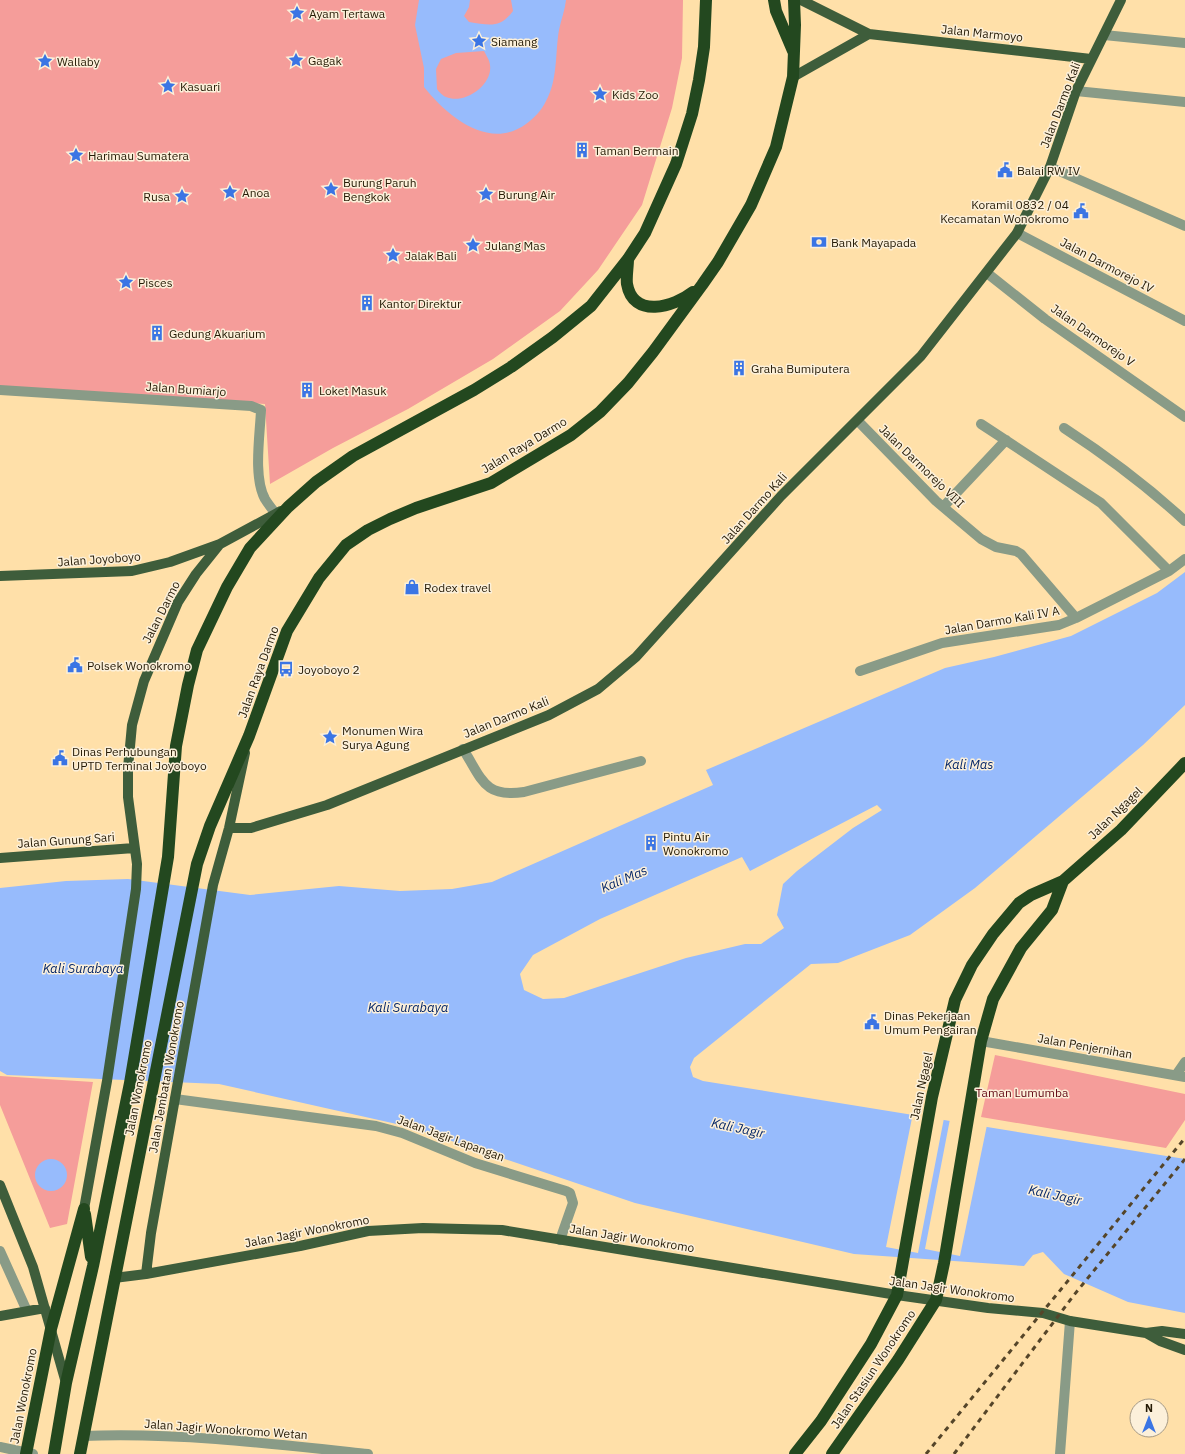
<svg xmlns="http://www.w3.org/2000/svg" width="1185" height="1454" viewBox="0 0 1185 1454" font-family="'IBM Plex Sans',sans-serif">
  <rect width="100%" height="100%" fill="#ffe0a9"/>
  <!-- green -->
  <path fill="#f59d9a" d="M0 0H683L682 58 672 108 642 205 598 270 560 311 493 359 408 409 333 448 270 484 265 404 0 388Z
    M995 1055 1185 1094V1120L1166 1148 981 1117Z
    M0 1076 93 1082 67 1224 50 1228 0 1105Z"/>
  <!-- water -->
  <path fill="#97bbfc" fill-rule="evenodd" d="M419 0H470L469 7 464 16 469 22C489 25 500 29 513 11L511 0H566C565 10 561 20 559 30 555 53 558 80 546 101 542 110 534 118 526 124 489 151 447 116 424 87V68L415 25ZM484 51C486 55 490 61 490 65 493 85 464 105 446 97 443 96 439 92 437 89L436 69 441 59 456 53Z
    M1185 572V705L1143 745 975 888 910 935 838 963 811 964 694 1058 690 1067 693 1077 703 1081 1185 1159V1313L1128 1302 1064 1274 1043 1252 1033 1255 1024 1266 854 1254 635 1203 410 1127 219 1084 7 1075 0 1071V888L66 881 128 879 250 895 339 886 400 891 452 889 492 882 713 785 706 770 945 668 994 657 1071 636 1157 593ZM877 805 882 810 853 828 797 871 783 884 777 915 784 928 761 944H745L686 958 564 998 543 999 524 990 520 974 533 955 600 919 742 857 750 871Z
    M35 1175a16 16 0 1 1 32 0a16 16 0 1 1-32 0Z"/>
  <!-- pier -->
  <path fill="#ffe0a9" d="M913 1113 944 1118 918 1253 886 1247Z
    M950 1119 987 1125 960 1256 925 1249Z"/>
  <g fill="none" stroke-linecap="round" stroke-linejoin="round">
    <!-- minor -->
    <path stroke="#899b87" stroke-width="10" d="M1104 35 1185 43
      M1076 91 1185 102
      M1050 167 1185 226
      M1017 233 1185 321
      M987 273 1045 319 1185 417
      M0 390 251 406 261 410C260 435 253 477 265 499 268 504 272 509 276 514
      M858 421 936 501 981 539 996 547 1016 551 1021 554 1076 618
      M981 424 1101 503 1169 571
      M1064 428C1107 456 1147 486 1185 521
      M944 506 1006 440
      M860 671 942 643 1059 625 1076 618 1169 571 1185 559
      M463 749C482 779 484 798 524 792L641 761
      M981 1041 1185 1077
      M1176 1075 1185 1062
      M175 1099 376 1126 402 1133 475 1163 566 1191 570 1193 573 1203 560 1240
      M0 1251 27 1311
      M83 1436C176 1432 276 1444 368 1454
      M0 1447 33 1454
      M1060 1454 1070 1321"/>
    <!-- major -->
    <path stroke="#3e5d3b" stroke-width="10" d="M801 0 869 34 1091 59
      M793 77 869 34
      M0 576 132 571 170 562 220 544
      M229 828H251L327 805 549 715 598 689 636 657 781 496 921 356 1017 233 1050 167 1076 91 1121 0
      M0 858 134 848
      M0 1185 33 1267 66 1383
      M84 1209 107 1081 136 889 137 864 128 797V768L132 725 144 681 178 602 196 574 220 544 281 511
      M146 1274 151 1233 213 885 229 828 245 753
      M114 1278 146 1274 300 1246 368 1231 423 1228 502 1230 897 1295 988 1308 1043 1313 1070 1321 1146 1333 1162 1331 1185 1334
      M0 1316 45 1308
      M1146 1333 1160 1341 1185 1350"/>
    <!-- highway -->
    <path stroke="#23481f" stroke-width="12" d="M774 0 776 11 793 51
      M628 259C628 267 626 277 627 284 633 319 674 307 693 292
      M85 1214 91 1257
      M26 1454 51 1329 84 1209
      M54 1454 66 1383 93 1266 130 1083 168 857 176 746 188 685 197 650 227 587 250 548 288 507 316 482 353 456 474 390 511 367 553 337 591 306 628 259 645 233 676 164 692 114 699 80 704 47 706 0
      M80 1454 197 864 210 826 249 736 287 631 319 578 346 545 368 530 390 519 416 508 491 483 571 435 600 412 628 383 653 352 702 285 718 262 751 205 776 147 793 77 795 25 794 0
      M795 1454 821 1421 871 1344 897 1295 932 1097 955 1000 972 965 993 934 1019 903 1031 895 1063 881 1121 830 1185 763
      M832 1454 898 1360 936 1300 944 1263 981 1041 993 999 1021 948 1052 910 1063 881"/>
    <!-- rail -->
    <path stroke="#554529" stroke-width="3" stroke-dasharray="5 5" stroke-linecap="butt" d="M926 1454 1185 1138
      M954 1454 1074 1295 1185 1159"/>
  </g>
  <!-- icons -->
  <defs>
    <g id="sight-bare" transform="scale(1.2)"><path d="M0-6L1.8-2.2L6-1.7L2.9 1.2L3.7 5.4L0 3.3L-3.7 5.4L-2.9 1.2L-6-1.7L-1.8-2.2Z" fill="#3b75e4" stroke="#fcf0da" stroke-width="2.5" paint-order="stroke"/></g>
    <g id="building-bare" transform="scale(1.2)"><path d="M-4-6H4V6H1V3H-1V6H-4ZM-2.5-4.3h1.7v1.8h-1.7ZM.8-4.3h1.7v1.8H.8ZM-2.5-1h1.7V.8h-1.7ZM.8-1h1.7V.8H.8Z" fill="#3b75e4" stroke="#fcf0da" stroke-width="2.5" paint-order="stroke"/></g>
    <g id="civic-bare" transform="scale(1.2)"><path d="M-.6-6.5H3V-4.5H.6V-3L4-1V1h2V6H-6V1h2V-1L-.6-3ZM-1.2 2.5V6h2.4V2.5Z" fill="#3b75e4" stroke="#fcf0da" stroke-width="2.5" paint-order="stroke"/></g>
    <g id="bank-bare" transform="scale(1.2)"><path d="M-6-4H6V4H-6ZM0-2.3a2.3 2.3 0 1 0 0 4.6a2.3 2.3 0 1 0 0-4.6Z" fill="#3b75e4" stroke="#fcf0da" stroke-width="2.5" paint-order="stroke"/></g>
    <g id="shop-bare" transform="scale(1.2)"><path d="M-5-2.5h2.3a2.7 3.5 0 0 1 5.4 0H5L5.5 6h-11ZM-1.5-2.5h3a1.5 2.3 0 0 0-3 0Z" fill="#3b75e4" stroke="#fcf0da" stroke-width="2.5" paint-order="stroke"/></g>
    <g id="bus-bare" transform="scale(1.2)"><path d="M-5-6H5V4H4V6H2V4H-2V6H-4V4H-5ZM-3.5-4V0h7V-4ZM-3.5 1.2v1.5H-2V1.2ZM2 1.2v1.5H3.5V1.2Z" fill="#3b75e4" stroke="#fcf0da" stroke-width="2.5" paint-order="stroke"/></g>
  </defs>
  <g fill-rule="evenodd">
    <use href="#sight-bare" x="297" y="13"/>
    <use href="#sight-bare" x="479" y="41"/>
    <use href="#sight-bare" x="296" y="60"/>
    <use href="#sight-bare" x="45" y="61"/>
    <use href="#sight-bare" x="168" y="86"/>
    <use href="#sight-bare" x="600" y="94"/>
    <use href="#building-bare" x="582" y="150"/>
    <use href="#sight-bare" x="76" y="155"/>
    <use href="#civic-bare" x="1005" y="170"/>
    <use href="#sight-bare" x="331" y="189"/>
    <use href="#sight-bare" x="230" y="192"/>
    <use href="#sight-bare" x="486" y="194"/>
    <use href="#sight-bare" x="182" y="196"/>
    <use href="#civic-bare" x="1081" y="211"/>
    <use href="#bank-bare" x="819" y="242"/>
    <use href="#sight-bare" x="473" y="245"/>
    <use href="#sight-bare" x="393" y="255"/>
    <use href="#sight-bare" x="126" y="282"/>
    <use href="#building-bare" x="367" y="303"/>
    <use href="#building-bare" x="157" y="333"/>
    <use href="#building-bare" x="739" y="368"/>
    <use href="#building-bare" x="307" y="390"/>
    <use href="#shop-bare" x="412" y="587"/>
    <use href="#civic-bare" x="75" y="665"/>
    <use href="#bus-bare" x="286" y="669"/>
    <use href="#sight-bare" x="330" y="737"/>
    <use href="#civic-bare" x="60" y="758"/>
    <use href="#building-bare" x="651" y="843"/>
    <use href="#civic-bare" x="872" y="1022"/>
  </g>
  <g text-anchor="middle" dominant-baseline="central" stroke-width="3" stroke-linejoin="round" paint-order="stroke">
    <!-- poi labels -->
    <g font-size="12" fill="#251a05" stroke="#fcf0da" text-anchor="start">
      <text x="309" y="13">Ayam Tertawa</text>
      <text x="491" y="41">Siamang</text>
      <text x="308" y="60">Gagak</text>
      <text x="57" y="61">Wallaby</text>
      <text x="180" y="86">Kasuari</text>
      <text x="612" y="94">Kids Zoo</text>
      <text x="594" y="150">Taman Bermain</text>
      <text x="88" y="155">Harimau Sumatera</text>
      <text x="1017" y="170">Balai RW IV</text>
      <text x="343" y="182">Burung Paruh<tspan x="343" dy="14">Bengkok</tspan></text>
      <text x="242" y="192">Anoa</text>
      <text x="498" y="194">Burung Air</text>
      <text x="170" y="196" text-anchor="end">Rusa</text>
      <text x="1069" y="204" text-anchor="end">Koramil 0832 / 04<tspan x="1069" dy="14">Kecamatan Wonokromo</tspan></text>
      <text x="831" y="242">Bank Mayapada</text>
      <text x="485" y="245">Julang Mas</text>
      <text x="405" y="255">Jalak Bali</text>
      <text x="138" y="282">Pisces</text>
      <text x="379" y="303">Kantor Direktur</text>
      <text x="169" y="333">Gedung Akuarium</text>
      <text x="751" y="368">Graha Bumiputera</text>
      <text x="319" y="390">Loket Masuk</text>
      <text x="424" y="587">Rodex travel</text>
      <text x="87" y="665">Polsek Wonokromo</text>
      <text x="298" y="669">Joyoboyo 2</text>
      <text x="342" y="730">Monumen Wira<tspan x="342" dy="14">Surya Agung</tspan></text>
      <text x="72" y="751">Dinas Perhubungan<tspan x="72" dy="14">UPTD Terminal Joyoboyo</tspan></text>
      <text x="663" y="836">Pintu Air<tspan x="663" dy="14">Wonokromo</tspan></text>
      <text x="884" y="1015">Dinas Pekerjaan<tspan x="884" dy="14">Umum Pengairan</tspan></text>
    </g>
    <!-- street labels -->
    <g font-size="12" fill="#251a05" stroke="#fcf0da">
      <text transform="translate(982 33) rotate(6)">Jalan Marmoyo</text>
      <text transform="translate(1060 105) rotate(-69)">Jalan Darmo Kali</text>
      <text transform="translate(1107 265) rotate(28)">Jalan Darmorejo IV</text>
      <text transform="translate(1093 335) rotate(35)">Jalan Darmorejo V</text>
      <text transform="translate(186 389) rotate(4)">Jalan Bumiarjo</text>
      <text transform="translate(524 445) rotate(-31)">Jalan Raya Darmo</text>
      <text transform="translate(922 466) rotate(44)">Jalan Darmorejo VIII</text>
      <text transform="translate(754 508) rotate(-48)">Jalan Darmo Kali</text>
      <text transform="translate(99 559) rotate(-4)">Jalan Joyoboyo</text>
      <text transform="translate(161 612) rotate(-63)">Jalan Darmo</text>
      <text transform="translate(1002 620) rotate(-10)">Jalan Darmo Kali IV A</text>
      <text transform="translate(258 672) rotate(-70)">Jalan Raya Darmo</text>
      <text transform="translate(506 717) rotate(-22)">Jalan Darmo Kali</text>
      <text transform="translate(1115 813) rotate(-44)">Jalan Ngagel</text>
      <text transform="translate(66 840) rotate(-4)">Jalan Gunung Sari</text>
      <text transform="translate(1085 1046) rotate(10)">Jalan Penjernihan</text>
      <text transform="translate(166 1077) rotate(-80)">Jalan Jembatan Wonokromo</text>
      <text transform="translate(921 1086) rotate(-78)">Jalan Ngagel</text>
      <text transform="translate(138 1088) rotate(-79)">Jalan Wonokromo</text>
      <text transform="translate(451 1138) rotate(20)">Jalan Jagir Lapangan</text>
      <text transform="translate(307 1231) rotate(-11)">Jalan Jagir Wonokromo</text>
      <text transform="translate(632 1238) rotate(9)">Jalan Jagir Wonokromo</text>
      <text transform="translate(952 1289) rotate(8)">Jalan Jagir Wonokromo</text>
      <text transform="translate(873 1369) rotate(-56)">Jalan Stasiun Wonokromo</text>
      <text transform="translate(23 1396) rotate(-79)">Jalan Wonokromo</text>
      <text transform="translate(226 1429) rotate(4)">Jalan Jagir Wonokromo Wetan</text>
    </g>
    <!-- park labels -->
    <g font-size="12" fill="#630a15" stroke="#fcf0da">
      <text x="1022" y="1092">Taman Lumumba</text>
    </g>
    <!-- water labels -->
    <g font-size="13" font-style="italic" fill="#062768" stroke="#fcf0da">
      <text x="969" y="764">Kali Mas</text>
      <text transform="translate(624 879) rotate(-23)">Kali Mas</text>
      <text x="83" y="968">Kali Surabaya</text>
      <text x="408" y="1007">Kali Surabaya</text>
      <text transform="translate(738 1128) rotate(12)">Kali Jagir</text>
      <text transform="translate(1055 1195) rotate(12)">Kali Jagir</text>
    </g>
  </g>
  <!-- north arrow -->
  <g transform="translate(1149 1418)"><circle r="19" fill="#fcf0da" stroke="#a69a85"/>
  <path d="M0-3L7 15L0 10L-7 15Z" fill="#3b75e4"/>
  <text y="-6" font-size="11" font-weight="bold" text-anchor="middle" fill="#251a05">N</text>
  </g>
</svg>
